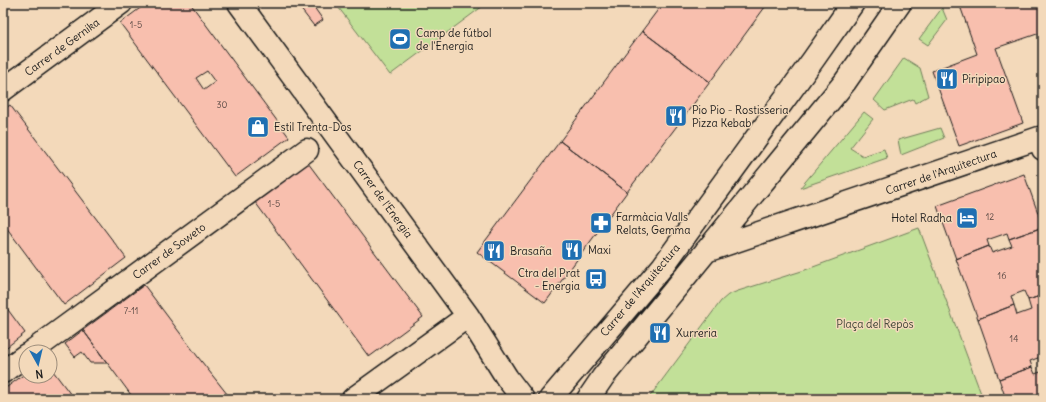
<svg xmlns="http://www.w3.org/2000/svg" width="1046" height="402" viewBox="0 0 1046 402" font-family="Delius,sans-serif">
  <rect width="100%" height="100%" fill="#f3d9ba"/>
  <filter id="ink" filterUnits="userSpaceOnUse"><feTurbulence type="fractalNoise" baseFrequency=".025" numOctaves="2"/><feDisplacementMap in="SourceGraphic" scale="8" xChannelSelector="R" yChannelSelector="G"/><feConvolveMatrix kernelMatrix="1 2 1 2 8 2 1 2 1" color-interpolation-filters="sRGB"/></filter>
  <g filter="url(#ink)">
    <!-- green -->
    <path fill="#c2e098" stroke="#6f7e5a" d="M335 3H487L390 75Z
      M942 8 947 20 928 45 919 39Z
      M904 58 920 68 928 96 915 103 913 99 885 110 874 100Z
      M864 112 873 119 850 148 863 156 884 149 887 158 800 188Z
      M940 128 944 138 901 155 898 140Z
      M919 228 983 399H648L721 301 728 295 738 291 805 270Z"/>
    <!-- building -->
    <path fill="#f8bfae" stroke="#1c1c1c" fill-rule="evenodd" d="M147 3H190L289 137 235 177 120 23ZM207 71 215 82 204 90 196 78Z
      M296 3H311L323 20 314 26Z
      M663 3H768L710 82 642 31Z
      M959 3H1043V32L996 48 1023 123 959 146 932 71 977 54Z
      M642 31 710 82 627 192 560 141Z
      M10 105 126 258 64 305 3 223V110Z
      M560 141 627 192 545 303 477 252Z
      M308 163 423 317 369 357 255 202Z
      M1024 174 1043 227 1009 239 1007 233 987 240 989 246 956 259 937 206Z
      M1043 227V295L1028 300 1024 291 1011 296 1014 305 978 319 956 259 989 246 992 253 1012 246 1009 239Z
      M144 285 198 357 231 399H134L83 330Z
      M1043 295V356L1030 361 1032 367 999 379 978 319 1014 305 1017 315 1031 310 1028 300Z
      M3 303 25 333 3 350Z
      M83 330 107 363H90L82 352 75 357 65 344Z
      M50 367 74 399H3V390L26 373V376H50Z
      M1032 367 1035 374 1043 371V399H1006L999 379Z"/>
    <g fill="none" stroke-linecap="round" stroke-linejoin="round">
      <!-- street casing -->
      <g stroke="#1c1c1c" stroke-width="25">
        <path id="street" d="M239 3 468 316 507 378 523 399
          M3 90 121 3
          M706 251 1039 138 1043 149
          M31 352 307 150
          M3 372 26 355
          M353 399 468 316
          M550 399 663 266 813 60 853 3
          M588 399 603 377 845 82 900 3"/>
      </g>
      <!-- street -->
      <use href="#street" stroke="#f3d9ba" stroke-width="22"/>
    </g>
  </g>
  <!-- icons -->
  <defs>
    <g id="stadium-square" transform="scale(1.15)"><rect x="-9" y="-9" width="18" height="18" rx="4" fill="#1f6fb2" stroke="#f3d9ba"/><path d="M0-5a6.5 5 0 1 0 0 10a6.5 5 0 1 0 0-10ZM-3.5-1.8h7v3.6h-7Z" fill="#fff"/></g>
    <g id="restaurant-square" transform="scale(1.15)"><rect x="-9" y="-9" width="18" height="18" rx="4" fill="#1f6fb2" stroke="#f3d9ba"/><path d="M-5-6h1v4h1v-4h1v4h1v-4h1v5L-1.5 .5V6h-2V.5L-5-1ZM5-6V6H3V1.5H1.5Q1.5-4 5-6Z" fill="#fff"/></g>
    <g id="shop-square" transform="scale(1.15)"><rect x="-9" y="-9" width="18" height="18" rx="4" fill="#1f6fb2" stroke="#f3d9ba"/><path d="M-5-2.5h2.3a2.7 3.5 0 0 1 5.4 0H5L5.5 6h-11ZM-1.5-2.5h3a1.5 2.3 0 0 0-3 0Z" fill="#fff"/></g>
    <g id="hotel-square" transform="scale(1.15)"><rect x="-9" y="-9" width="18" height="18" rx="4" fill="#1f6fb2" stroke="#f3d9ba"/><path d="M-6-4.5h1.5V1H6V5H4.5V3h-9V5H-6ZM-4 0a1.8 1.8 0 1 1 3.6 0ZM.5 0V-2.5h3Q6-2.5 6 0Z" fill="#fff"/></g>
    <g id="pharmacy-square" transform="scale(1.15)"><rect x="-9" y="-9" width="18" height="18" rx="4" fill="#1f6fb2" stroke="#f3d9ba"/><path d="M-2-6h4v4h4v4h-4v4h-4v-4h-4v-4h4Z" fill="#fff"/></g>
    <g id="bus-square" transform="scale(1.15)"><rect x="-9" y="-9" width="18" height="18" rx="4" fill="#1f6fb2" stroke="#f3d9ba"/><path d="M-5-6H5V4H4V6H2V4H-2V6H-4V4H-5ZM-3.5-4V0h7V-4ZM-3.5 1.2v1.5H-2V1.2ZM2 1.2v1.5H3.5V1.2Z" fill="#fff"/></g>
  </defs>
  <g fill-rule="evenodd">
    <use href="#stadium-square" x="400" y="39"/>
    <use href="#restaurant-square" x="947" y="79"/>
    <use href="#restaurant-square" x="676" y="116"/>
    <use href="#shop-square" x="258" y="127"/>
    <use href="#hotel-square" x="967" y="218"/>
    <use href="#pharmacy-square" x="601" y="223"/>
    <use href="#restaurant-square" x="572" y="250"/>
    <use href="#restaurant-square" x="494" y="251"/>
    <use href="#bus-square" x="596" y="279"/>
    <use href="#restaurant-square" x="660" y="333"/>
  </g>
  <g text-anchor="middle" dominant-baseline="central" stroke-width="3" stroke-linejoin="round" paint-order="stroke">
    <!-- number labels -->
    <g font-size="9" fill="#534540">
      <text x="136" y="24">1-5</text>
      <text x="222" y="104">30</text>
      <text x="274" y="203">1-5</text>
      <text x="990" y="216">12</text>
      <text x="1002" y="275">16</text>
      <text x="131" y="310">7-11</text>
      <text x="1014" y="338">14</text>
    </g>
    <!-- poi labels -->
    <g font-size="11" fill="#1c1c1c" stroke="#f3d9ba" text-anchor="start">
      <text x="416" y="33">Camp de fútbol<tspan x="416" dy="13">de l'Energia</tspan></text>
      <text x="962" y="79">Piripipao</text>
      <text x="692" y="110">Pio Pio - Rostisseria<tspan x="692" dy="13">Pizza Kebab</tspan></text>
      <text x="274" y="127">Estil Trenta-Dos</text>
      <text x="616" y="217">Farmàcia Valls<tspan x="616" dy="13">Relats, Gemma</tspan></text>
      <text x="952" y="218" text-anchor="end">Hotel Radha</text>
      <text x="588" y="250">Maxi</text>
      <text x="510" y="251">Brasaña</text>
      <text x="580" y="273" text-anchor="end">Ctra del Prat<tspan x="580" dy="13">- Energia</tspan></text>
      <text x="676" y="333">Xurreria</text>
    </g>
    <!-- street labels -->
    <g font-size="11" fill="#1c1c1c" stroke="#f3d9ba">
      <text transform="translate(62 47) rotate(-36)">Carrer de Gernika</text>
      <text transform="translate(941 172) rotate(-19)">Carrer de l'Arquitectura</text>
      <text transform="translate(383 199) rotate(54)">Carrer de l'Energia</text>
      <text transform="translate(169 251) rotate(-36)">Carrer de Soweto</text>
      <text transform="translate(640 290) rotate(-50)">Carrer de l'Arquitectura</text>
    </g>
    <!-- park labels -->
    <g font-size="11" fill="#3d4335" stroke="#f3d9ba">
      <text x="875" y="324">Plaça del Repòs</text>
    </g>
  </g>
  <!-- margin -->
  <rect width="1046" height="402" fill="none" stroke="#f3d9ba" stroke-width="16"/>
  <rect x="8" y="8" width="1030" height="386" fill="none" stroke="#1c1c1c" stroke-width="1.5" filter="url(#ink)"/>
  <!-- north arrow -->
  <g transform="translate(38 364) rotate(172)"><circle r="19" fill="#f3d9ba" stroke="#9d8d7b"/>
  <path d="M0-3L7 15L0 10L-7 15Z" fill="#1f6fb2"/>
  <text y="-6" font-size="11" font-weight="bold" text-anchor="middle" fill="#1c1c1c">N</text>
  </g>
</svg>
